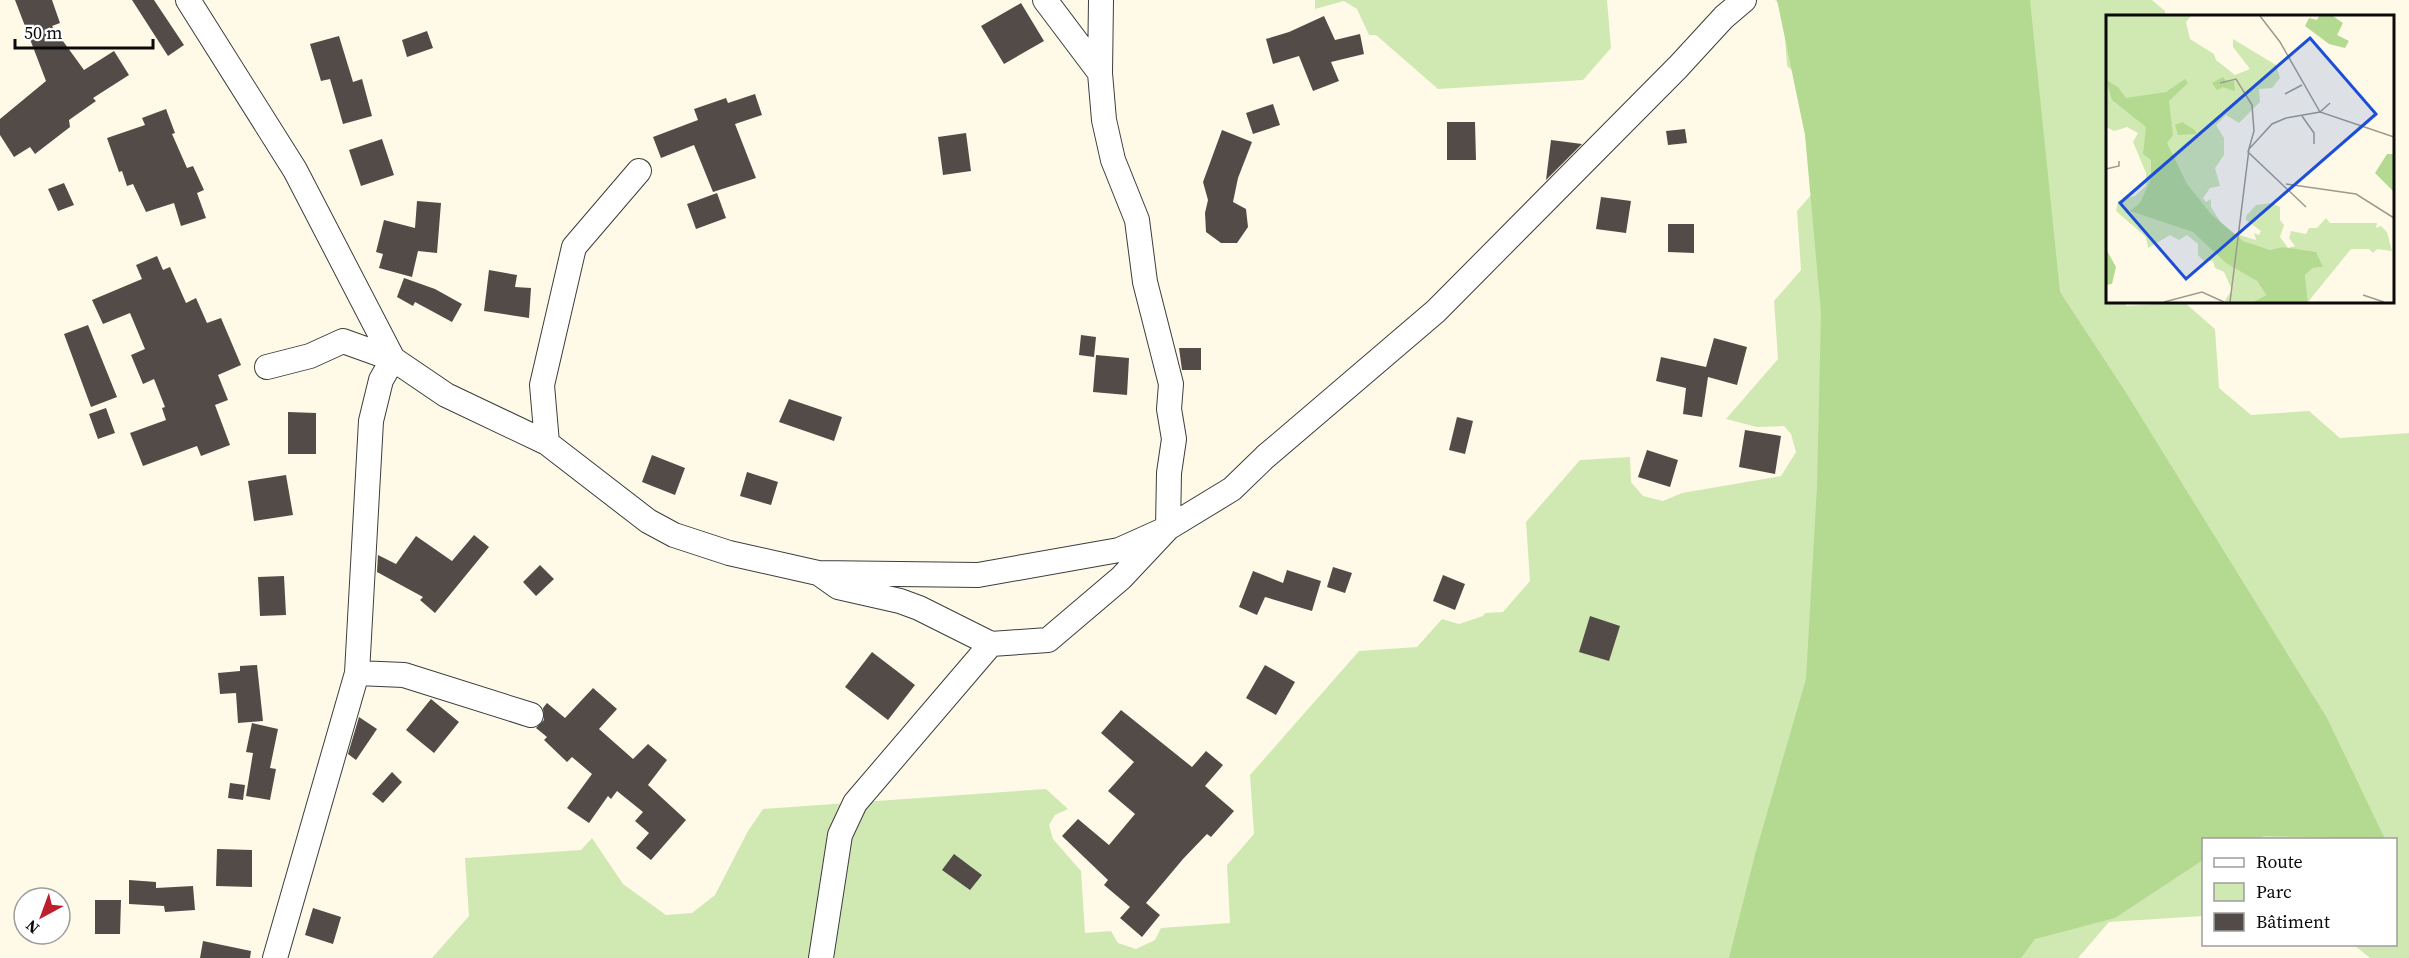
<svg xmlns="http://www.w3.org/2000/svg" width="2409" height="958" viewBox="0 0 2409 958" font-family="'Source Serif 4',serif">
  <rect width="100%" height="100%" fill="#fffae8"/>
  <!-- green -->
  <path fill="#d0e9b2" d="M1315 0H1607L1611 48 1583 80 1438 89 1376 35H1369L1357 9 1344 1 1315 9Z
    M1775 0H2152L2165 11V16H2108V302H2126V306L2184 302 2215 329 2219 388 2251 415 2309 411 2340 438 2409 433V958H2370L2354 945 2396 944V840H2204L2203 916 2109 922 2078 958H432L469 916 465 858 581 850 592 838 623 884 666 915 692 913 715 895 748 831 763 809 1046 789 1068 809 1055 815 1049 825 1053 839 1081 871 1085 933 1111 931 1118 943 1136 949 1155 940 1161 928 1230 923 1227 865 1254 834 1250 775 1359 651 1417 647 1442 619 1459 624 1483 616 1485 613 1503 612 1530 581 1526 522 1580 460 1630 457 1631 482 1643 496 1663 501 1682 493 1781 476 1796 452 1791 434 1784 426 1757 427 1726 419 1778 359 1774 301 1801 270 1797 211 1824 180 1819 93 1787 66 1783 7Z"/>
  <!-- forest -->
  <path fill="#b4da91" d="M1777 0H2030L2060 292 2125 391 2327 718 2385 839 2264 836 2255 839 2204 840 2203 860 2115 918 2035 939 2021 958H1729L1756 851 1806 679 1817 486 1821 313 1805 135Z"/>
  <!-- building -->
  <path fill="#534b47" d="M15 0H52L60 23 52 26 84 70 114 51 129 75 93 98 96 101 69 120 70 127 35 154 30 147 14 157 0 135V119L46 81Z
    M132 0H154L184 45 168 56Z
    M1021 3 1044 41 1004 64 981 26Z
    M1324 16 1335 40 1360 34 1364 54 1331 62 1339 81 1313 91 1299 56 1273 64 1266 39 1289 32Z
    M427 31 433 48 407 57 402 40Z
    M339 36 353 82 362 79 372 116 343 124 330 79 321 81 310 44Z
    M755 94 762 115 735 124 756 178 713 192 694 145 661 158 653 137 698 120 694 109 726 98 728 103Z
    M1273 104 1280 125 1253 134 1246 113Z
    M166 109 175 133 172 134 187 168 193 166 204 190 197 193 206 218 181 226 174 203 146 212 133 184 127 186 122 171 119 172 107 138 145 125 142 118Z
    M1447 122H1475L1476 160H1447Z
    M1685 129 1687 143 1668 145 1666 131Z
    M1222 130 1252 142 1238 178 1233 202 1246 209 1248 227 1237 243H1221L1206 232 1205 213 1208 200 1203 182Z
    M966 133 971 171 943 175 938 137Z
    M382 139 394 175 361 186 349 150Z
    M1551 140 1582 144 1546 180Z
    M64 183 74 205 58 211 48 189Z
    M717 193 726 218 696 229 687 204Z
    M1601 197 1631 201 1626 233 1596 229Z
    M417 201 441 203 437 253 418 251 412 277 379 268 383 254 376 252 384 220 415 228Z
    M1668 224H1694V253L1668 252Z
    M157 256 163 270 170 267 186 303 196 298 207 323 221 318 241 365 218 375 228 400 215 405 230 445 201 456 197 446 143 466 130 433 166 420 162 408 165 407 154 379 143 384 131 355 145 349 130 313 103 324 92 300 142 279 136 265Z
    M489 270 517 275 515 287 531 288 529 318 484 311Z
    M404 278 435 289 462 304 452 322 415 302 413 306 397 297Z
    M88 325 117 397 91 407 64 334Z
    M1081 335 1096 337 1094 357 1079 355Z
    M1714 338 1747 347 1737 385 1708 377 1702 417 1683 414 1686 388 1656 381 1661 357 1706 367Z
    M1179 348H1201V370H1182Z
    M1096 355 1129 358 1127 395 1093 392Z
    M789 399 842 417 834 441 779 422Z
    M106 408 115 433 98 439 89 414Z
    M288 412 316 413V454H288Z
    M1457 417 1473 421 1465 454 1449 450Z
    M1745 430 1781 436 1775 474 1739 467Z
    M1647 450 1678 460 1670 487 1638 477Z
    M652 455 685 468 675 495 642 482Z
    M747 472 778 482 771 505 740 496Z
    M286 475 293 515 254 521 248 481Z
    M474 535 489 547 435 613 420 600 423 597 377 572 378 555 396 564 416 536 452 561Z
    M540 565 554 579 536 596 523 582Z
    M1333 567 1352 573 1345 593 1327 587Z
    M1287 570 1321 581 1312 611 1265 597 1257 615 1239 607 1253 571 1283 583Z
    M1443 575 1465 584 1455 610 1433 601Z
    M284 576 286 615 260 616 258 577Z
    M1590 616 1620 626 1609 661 1579 652Z
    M872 652 915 685 888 720 845 687Z
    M257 665 263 721 238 723 236 693 220 694 218 673 240 671V666Z
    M1265 665 1295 682 1276 715 1246 698Z
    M593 688 617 709 599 729 633 759 648 744 667 760 648 785 686 820 651 860 636 848 649 833 635 821 643 812 617 791 611 799 608 796 589 823 567 808 592 774 572 757 567 762 544 740 547 737 536 728 544 720 543 708 547 703 565 718Z
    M431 699 459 722 434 753 406 730Z
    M1121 710 1192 767 1206 751 1223 765 1205 786 1234 811 1211 837 1207 834 1183 859 1146 903 1160 915 1142 937 1120 918 1130 907 1104 885 1108 880 1062 836 1078 819 1109 845 1135 814 1108 791 1134 762 1101 733Z
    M359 717 377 729 356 760 348 754Z
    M252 723 278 729 270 768 276 769 270 800 246 796 253 753 246 752Z
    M392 772 402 782 383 803 372 794Z
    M230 783 245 785 243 800 228 798Z
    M217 849 252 850V887L216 886Z
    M954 854 982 875 970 890 942 870Z
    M129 880 156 882V888L193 886 195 910 165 912 164 906 129 904Z
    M95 900H121L120 934H95Z
    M313 908 341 917 333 944 305 935Z
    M203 941 251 951 250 958H200Z"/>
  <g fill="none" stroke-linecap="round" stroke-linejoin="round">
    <!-- minor casing -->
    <g stroke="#3d3d3d" stroke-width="26">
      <path id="minor" d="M188 0 295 170 393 359
        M1045 0 1100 73
        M267 367 310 356 343 341 393 359 446 395 547 443 648 521 674 535 729 553 818 573 978 575 1119 550 1168 528 1232 489 1265 457 1436 311 1678 67 1724 17 1744 0
        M547 443 542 385 574 247 639 171
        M821 575 838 587 900 601 919 608 991 644 1048 640 1121 578 1168 528 1169 473 1174 439 1169 409 1171 384 1145 282 1137 220 1113 160 1104 120 1100 73 1101 0
        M357 673 404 675 531 715
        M275 958 357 673 371 421 381 380 393 359
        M821 958 840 835 855 803 991 644"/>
    </g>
    <!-- minor -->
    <use href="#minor" stroke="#fff" stroke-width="24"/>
  </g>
  <!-- overview -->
  <g transform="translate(2106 15)">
    <rect width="288" height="288" fill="#fffae8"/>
    <path d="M0 1H85L80 7 84 24 108 39 110 45 129 60 144 54 127 32V24L170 50 174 63 166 73 153 74 154 87 133 108 120 100 110 110 118 123V140L109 153 114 171 104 173 97 183 100 187 105 184V192L120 216 150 225 148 218 153 220 155 216 140 205V201L150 190 166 188 174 192V205L178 210 174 222 182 233 189 231 183 223 185 216 200 219 203 213H211L220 203 224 208H271L270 213 275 211 281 217 286 236 271 234 267 238 263 234H245L202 287 199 260 207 253 216 252 199 238 176 232 164 235 138 255 151 266 160 280 147 287H118L126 275 118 257 109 253 107 246H98L92 240V229L81 220 73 225 64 220 42 233 40 222 10 196 12 186 29 181 40 171V158L27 127 32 118 21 112 8 116 0 112Z" fill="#d0e9b2"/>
    <path d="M213 1H227L237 8 231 20 243 26 239 33 223 29 199 11 203 3 211 5ZM117 62 121 67 128 66 129 76 116 72V78V73L111 75 106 68ZM79 64 82 68 63 86 67 120 61 128 81 169 105 199 137 226 164 235 176 232 210 237 217 252 207 253 199 260 202 287H147L160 280 151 266 120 248 87 217 24 196 34 188 45 164V145L37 139 40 112 6 85 0 65 12 72 20 83 60 77ZM76 107 89 115 90 119 72 120 69 110ZM281 139H288V177L269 158ZM0 234 10 252 6 269 0 270Z" fill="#b4da91"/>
    <path fill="none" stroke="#9d9a8f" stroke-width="1.5" d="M154 1 174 27 214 97 288 122M114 68 130 64 146 90 148 116 142 137 200 192M179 79 196 70M196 101 208 118V129M0 154 13 151V146M180 169 250 179 288 203M257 280 278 287M58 287 96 277 118 287M124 287 143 134 166 109 180 103 214 97 224 88"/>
    <path fill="#1d4ed8" fill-opacity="0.15" stroke="#1d4ed8" stroke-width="3" d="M204 23 270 99 80 264 14 188Z"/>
    <rect width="288" height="288" fill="none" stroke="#0a0a0a" stroke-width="3"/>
  </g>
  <!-- legend -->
  <rect x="2202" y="838" width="195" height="108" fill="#ffffff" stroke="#9d9d9d" stroke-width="1.5"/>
  <rect x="2214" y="858" width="30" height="9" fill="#ffffff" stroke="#9d9d9d" stroke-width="1.5"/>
  <text x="2256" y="868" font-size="18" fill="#0a0a0a">Route</text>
  <rect x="2214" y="883" width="30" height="18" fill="#d0e9b2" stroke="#9d9d9d" stroke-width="1.5"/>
  <text x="2256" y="898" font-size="18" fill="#0a0a0a">Parc</text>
  <rect x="2214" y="913" width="30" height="18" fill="#534b47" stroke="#9d9d9d" stroke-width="1.5"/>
  <text x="2256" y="928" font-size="18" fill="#0a0a0a">Bâtiment</text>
  <!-- north arrow -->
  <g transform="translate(42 916) rotate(221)"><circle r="28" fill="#ffffff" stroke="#9d9d9d" stroke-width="1.5"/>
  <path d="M0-4.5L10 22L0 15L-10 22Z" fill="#bd202c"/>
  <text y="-9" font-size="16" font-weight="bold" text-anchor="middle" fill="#0a0a0a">N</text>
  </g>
  <!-- scale -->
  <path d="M15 39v9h138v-9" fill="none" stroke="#0a0a0a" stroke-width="3"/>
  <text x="24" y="39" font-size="18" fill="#0a0a0a" stroke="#ffffff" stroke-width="4.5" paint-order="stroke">50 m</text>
</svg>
